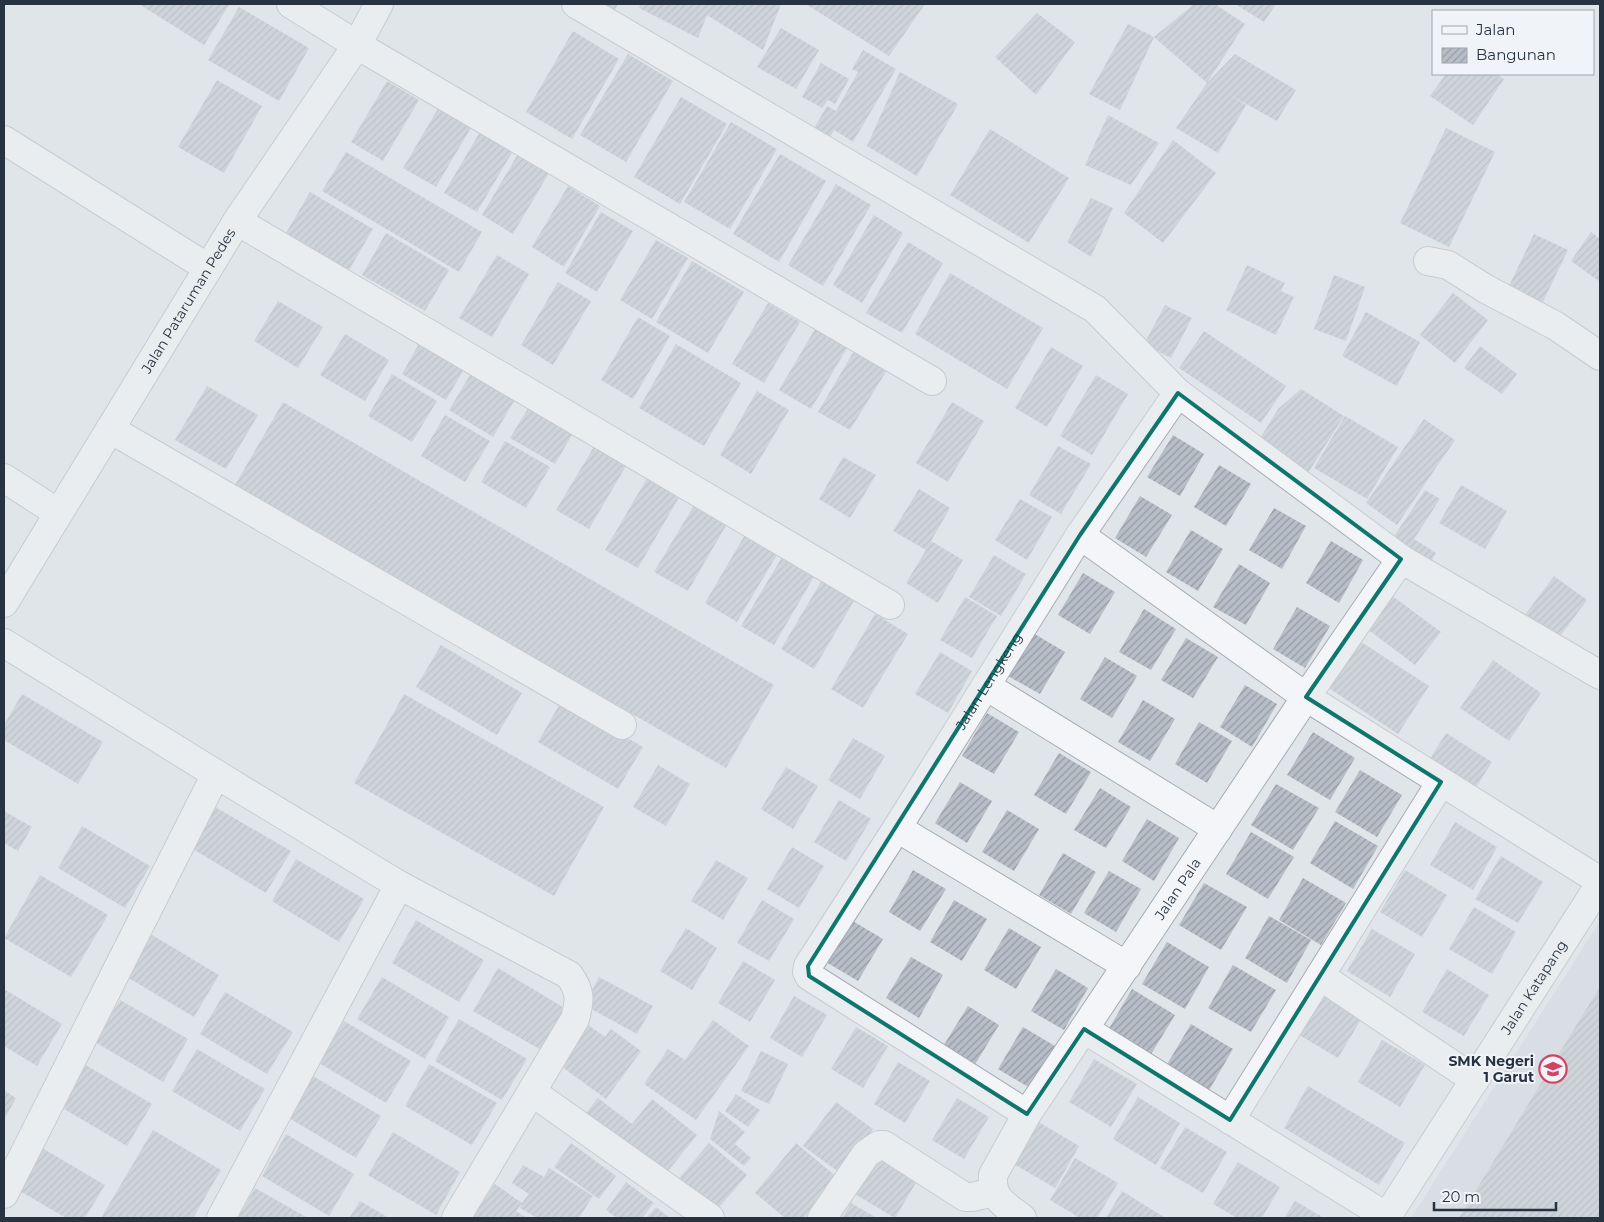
<svg xmlns="http://www.w3.org/2000/svg" width="1604" height="1222" viewBox="0 0 1604 1222" font-family="Montserrat,sans-serif">
  <defs>
    <pattern id="building-hatch" width="6" height="6" patternUnits="userSpaceOnUse" patternTransform="scale(1.25)"><rect width="6" height="6" fill="#b7bec7"/><path d="M-1 1l2-2M0 6l6-6M5 7l2-2" fill="none" stroke="#959ba3"/></pattern>
  </defs>
  <rect width="100%" height="100%" fill="#e0e5ea"/>
  <!-- built -->
  <path fill="#ced4dc" d="M1600 921V1218H1411Z"/>
  <!-- building -->
  <path fill="url(#building-hatch)" d="M139 4H227L229 5 204 45Z
    M602 4H618L614 11Z
    M641 4H781L763 50 707 15 698 38 639 8Z
    M808 4H925L889 56 807 5Z
    M1194 4H1215L1245 24 1207 83 1154 37Z
    M1235 4H1276L1264 22Z
    M239 7 309 48 279 101 208 60Z
    M1037 13 1075 42 1036 95 995 57Z
    M1128 24 1154 37 1120 110 1089 94Z
    M781 28 819 50 796 89 757 67Z
    M573 31 619 59 572 139 526 112Z
    M863 50 896 69 853 142 834 130 829 139 813 130 827 106 836 111 858 72 852 69Z
    M628 54 673 81 626 162 580 135Z
    M1235 54 1296 90 1277 121 1228 94 1246 105 1218 153 1176 128 1207 83Z
    M821 63 849 79 835 104 828 100 822 108 802 97Z
    M900 72 958 104 917 176 867 146Z
    M1446 74H1496L1504 79 1473 125 1430 96Z
    M217 80 262 106 224 173 178 147Z
    M387 81 419 100 383 161 351 142Z
    M681 97 727 124 680 204 634 177Z
    M439 107 472 126 436 187 403 168Z
    M1108 115 1159 143 1131 185 1085 165Z
    M731 122 777 149 730 229 684 202Z
    M1446 128 1495 152 1449 247 1400 223Z
    M990 129 1069 178 1029 243 950 195Z
    M480 132 513 151 477 212 444 193Z
    M1173 140 1216 173 1163 243 1124 213Z
    M346 152 482 232 459 272 322 191Z
    M518 154 549 173 513 234 482 215Z
    M780 154 826 181 779 262 733 234Z
    M836 184 871 205 823 286 788 265Z
    M568 186 600 206 564 267 532 247Z
    M310 192 373 229 349 270 286 233Z
    M1091 198 1113 208 1091 257 1067 242Z
    M601 212 633 231 597 292 565 273Z
    M874 215 903 233 862 303 833 285Z
    M1591 232 1600 239V282L1571 261Z
    M386 233 449 270 425 311 362 275Z
    M1534 234 1568 250 1540 308 1506 292Z
    M656 240 688 258 652 319 620 300Z
    M908 242 943 263 902 333 866 313Z
    M497 255 529 274 492 337 459 318Z
    M692 261 744 292 708 353 656 322Z
    M1247 265 1285 283 1281 291 1294 297 1276 335 1226 310Z
    M950 273 1043 328 1007 389 915 334Z
    M1334 275 1365 287 1346 341 1314 329Z
    M558 282 591 301 553 365 521 345Z
    M1453 293 1488 320 1455 363 1420 335Z
    M278 301 323 327 298 368 254 341Z
    M768 303 800 322 764 383 732 364Z
    M1165 305 1192 318 1171 358 1144 344Z
    M1366 312 1420 342 1397 386 1342 356Z
    M638 317 670 336 633 399 601 380Z
    M815 329 847 348 811 409 779 390Z
    M1204 331 1286 386 1261 423 1179 368Z
    M425 333 470 359 446 400 402 374Z
    M345 334 389 360 365 401 320 375Z
    M676 344 741 383 704 446 639 408Z
    M1480 346 1517 374 1502 394 1464 368Z
    M1051 347 1083 366 1047 427 1015 408Z
    M854 351 887 370 850 430 818 412Z
    M473 370 517 396 493 437 449 410Z
    M392 374 437 401 412 442 368 416Z
    M1096 375 1128 394 1092 455 1060 436Z
    M207 386 258 415 226 469 175 440Z
    M1301 389 1344 416 1306 476 1256 445 1278 409Z
    M757 391 789 410 751 474 720 455Z
    M535 397 579 423 555 464 510 438Z
    M283 402 774 685 726 768 235 485Z
    M952 402 984 421 948 482 916 463Z
    M445 415 490 441 465 482 421 456Z
    M1345 416 1398 447 1367 499 1314 468Z
    M1424 419 1455 440 1397 525 1366 503Z
    M601 435 633 454 589 529 556 510Z
    M1173 435 1204 454 1180 496 1147 477Z
    M505 441 550 467 526 508 481 482Z
    M1058 446 1091 464 1061 514 1029 495Z
    M843 457 876 475 850 518 819 499Z
    M1219 465 1251 484 1226 526 1194 507Z
    M649 475 681 494 638 568 605 550Z
    M1461 485 1507 511 1485 549 1439 523Z
    M919 489 950 508 931 541 963 560 938 603 906 583 926 550 893 531Z
    M1425 490 1440 499 1414 539 1436 553 1428 566 1391 541Z
    M1140 496 1172 515 1146 557 1115 538Z
    M699 497 731 517 688 591 654 572Z
    M1020 499 1052 517 1027 560 995 540Z
    M1274 508 1306 526 1282 569 1249 550Z
    M749 528 781 548 737 622 705 603Z
    M1191 530 1223 549 1198 591 1166 572Z
    M1331 541 1363 560 1339 603 1306 583Z
    M785 552 818 570 774 645 741 626Z
    M994 555 1026 574 1001 616 969 597Z
    M1239 564 1270 583 1246 625 1213 607Z
    M1083 573 1115 592 1090 634 1058 615Z
    M825 575 858 594 814 669 781 649Z
    M1554 576 1587 600 1555 643 1522 619Z
    M1391 595 1441 632 1415 665 1366 628Z
    M965 597 997 616 972 658 940 640Z
    M1297 607 1330 626 1305 668 1273 649Z
    M1144 609 1176 629 1151 670 1119 652Z
    M875 614 908 634 863 708 831 689Z
    M1033 633 1065 652 1040 694 1008 676Z
    M1186 638 1218 657 1193 698 1161 680Z
    M1355 638 1429 686 1398 734 1324 685Z
    M441 645 522 693 497 735 416 687Z
    M940 652 972 671 948 713 915 694Z
    M1105 657 1137 676 1112 718 1080 699Z
    M1493 660 1541 693 1509 741 1460 708Z
    M1245 685 1277 704 1252 747 1220 727Z
    M22 694 103 742 78 784 4 740V725Z
    M404 694 604 807 554 896 354 783Z
    M562 700 643 747 618 789 538 742Z
    M1143 700 1175 719 1150 761 1118 742Z
    M987 713 1019 732 994 774 962 756Z
    M1199 722 1232 741 1207 783 1175 764Z
    M1313 732 1355 758 1330 800 1287 775Z
    M1446 733 1492 762 1472 794 1426 765Z
    M853 738 885 756 860 799 828 780Z
    M1059 753 1091 772 1066 814 1034 795Z
    M658 765 690 784 666 826 633 807Z
    M786 767 818 786 793 829 761 809Z
    M1360 770 1402 795 1377 837 1335 812Z
    M960 782 992 801 967 843 935 823Z
    M1276 784 1319 808 1293 850 1251 825Z
    M1100 788 1131 807 1106 848 1074 830Z
    M839 800 871 819 846 861 814 842Z
    M210 804 291 851 266 893 186 845Z
    M1007 810 1039 829 1014 871 982 852Z
    M4 811 32 827 18 851 4 843Z
    M1147 819 1179 838 1154 881 1122 861Z
    M1335 821 1378 846 1353 889 1310 863Z
    M1455 822 1497 847 1473 890 1430 865Z
    M82 826 150 866 125 908 58 868Z
    M1251 832 1294 857 1268 899 1226 874Z
    M792 847 824 866 799 908 767 889Z
    M1063 853 1096 872 1071 914 1039 895Z
    M1501 856 1543 882 1518 923 1475 899Z
    M296 859 364 899 339 942 272 901Z
    M716 860 748 878 723 920 691 901Z
    M913 870 946 889 920 931 889 912Z
    M1405 870 1447 895 1422 937 1380 912Z
    M1109 871 1141 889 1116 932 1084 913Z
    M40 875 108 915 71 977 4 938Z
    M1303 878 1346 903 1321 945 1279 920Z
    M1204 883 1247 907 1221 950 1179 925Z
    M762 900 794 919 769 961 737 943Z
    M954 900 987 919 962 961 930 942Z
    M1474 907 1516 932 1492 974 1449 949Z
    M1269 916 1311 940 1287 983 1245 958Z
    M416 920 484 960 459 1002 392 963Z
    M851 920 883 939 858 981 826 962Z
    M686 928 717 948 692 990 660 971Z
    M1009 928 1041 947 1016 989 984 970Z
    M1372 929 1415 954 1390 997 1347 971Z
    M152 935 219 975 194 1017 127 977Z
    M1167 942 1209 967 1185 1009 1142 984Z
    M911 957 943 975 919 1018 886 998Z
    M743 961 775 980 750 1022 718 1003Z
    M1233 965 1276 990 1251 1032 1208 1008Z
    M498 968 566 1009 541 1050 473 1011Z
    M1056 969 1088 988 1064 1030 1031 1011Z
    M1447 969 1489 995 1464 1036 1422 1012Z
    M382 977 449 1017 425 1059 357 1019Z
    M599 977 653 1006 637 1034 584 1005Z
    M1600 987V1218H1459L1571 1034Z
    M4 989 62 1024 37 1066 4 1046Z
    M1132 989 1175 1015 1150 1056 1107 1032Z
    M1321 991 1363 1016 1338 1058 1296 1033Z
    M225 992 293 1032 267 1074 200 1034Z
    M794 996 827 1015 802 1057 770 1038Z
    M120 1000 188 1039 163 1082 95 1042Z
    M968 1006 999 1025 974 1066 942 1048Z
    M459 1019 527 1059 502 1100 435 1061Z
    M580 1019 605 1037 611 1029 641 1051 606 1099 551 1059Z
    M713 1020 749 1046 696 1120 644 1084 668 1049 685 1060Z
    M344 1021 411 1061 386 1103 319 1063Z
    M1191 1024 1233 1049 1208 1092 1166 1066Z
    M856 1027 888 1046 863 1088 831 1069Z
    M1023 1027 1055 1046 1030 1088 998 1069Z
    M1382 1040 1425 1065 1400 1107 1358 1082Z
    M197 1049 265 1089 240 1131 172 1091Z
    M761 1051 788 1064 769 1104 741 1091Z
    M1094 1059 1137 1084 1111 1127 1069 1102Z
    M898 1062 930 1081 905 1123 874 1104Z
    M84 1064 152 1104 127 1146 59 1106Z
    M429 1064 497 1103 472 1145 405 1106Z
    M313 1076 381 1116 356 1158 289 1118Z
    M1308 1086 1405 1143 1379 1185 1284 1128Z
    M4 1090 16 1098 4 1120Z
    M736 1094 760 1110 748 1127 725 1111Z
    M1138 1097 1180 1123 1156 1165 1113 1139Z
    M598 1098 632 1124 652 1099 697 1135 660 1181 582 1118Z
    M957 1098 989 1117 964 1159 932 1140Z
    M836 1102 873 1129 840 1173 803 1146Z
    M719 1111 745 1132 735 1144 751 1158 744 1166 710 1139Z
    M1037 1121 1079 1146 1055 1188 1012 1163Z
    M1185 1127 1227 1152 1203 1193 1160 1168Z
    M153 1130 221 1170 193 1218H101Z
    M393 1132 460 1172 436 1215 368 1175Z
    M286 1134 354 1174 329 1216 262 1176Z
    M571 1143 616 1176 599 1199 554 1167Z
    M709 1143 747 1175 715 1212 677 1181Z
    M796 1143 838 1178 804 1218H785L755 1193Z
    M37 1145 105 1185 85 1218H66L13 1187Z
    M878 1151 920 1176 895 1218 853 1193Z
    M1075 1158 1118 1183 1097 1218H1080L1050 1200Z
    M1238 1162 1280 1187 1262 1218H1237L1213 1204Z
    M523 1165 544 1177 549 1168 593 1196 579 1218H537L520 1208 522 1203 516 1211 527 1218H471L495 1184 522 1203 529 1194 512 1183Z
    M626 1182 654 1203 642 1218H617L606 1210Z
    M255 1188 308 1218H238Z
    M1122 1191 1164 1217 1163 1218H1106Z
    M360 1201 389 1218H349Z
    M1295 1201 1324 1218H1284Z
    M851 1203 877 1218H842Z
    M656 1207 670 1218H646Z"/>
  <g fill="none" stroke-linecap="round" stroke-linejoin="round">
    <!-- minor casing -->
    <g stroke="#a5acb4" stroke-width="30">
      <g id="minor">
        <path d="M291 4 357 45 932 381"/>
        <path d="M576 4 1095 309 1178 393 1401 559 1600 675"/>
        <path d="M4 140 208 268"/>
        <path d="M237 221 890 605"/>
        <path d="M1428 261 1448 265 1486 289 1556 326 1600 356"/>
        <path d="M110 429 622 725"/>
        <path d="M4 478 58 513"/>
        <path d="M1080 535 1306 697 1600 881"/>
        <path d="M4 643 216 774 399 885 569 975C581 992 580 1000 575 1019L456 1218"/>
        <path d="M986 686 1218 829"/>
        <path d="M897 828 1127 966"/>
        <path d="M1320 976 1475 1080"/>
        <path d="M1084 1029 1387 1217"/>
        <path d="M532 1092 710 1218"/>
        <path id="s1" d="M1027 1114 809 976 807 972 808 966 897 828 1080 535 1178 393"/>
        <path d="M1230 1120 1441 782"/>
        <path d="M4 1194 216 774"/>
        <path d="M221 1218 399 885"/>
        <path d="M822 1218 866 1154 879 1145H884L965 1197H972L994 1192"/>
        <path id="s2" d="M1022 1218C1005 1205 991 1199 993 1175L1027 1114 1306 697 1401 559"/>
        <path id="s3" d="M1386 1218 1600 884"/>
      </g>
    </g>
    <!-- tertiary casing -->
    <g stroke="#a5acb4" stroke-width="30">
      <g id="tertiary">
        <path id="s4" d="M4 603 237 221 357 45 379 4"/>
      </g>
    </g>
    <!-- minor -->
    <use href="#minor" stroke="#f3f5f8" stroke-width="28"/>
    <!-- tertiary -->
    <use href="#tertiary" stroke="#f3f5f8" stroke-width="28"/>
  </g>
  <!-- marked area -->
  <path d="M0 0H1604V1222H0ZM1178 393 1401 559 1306 697 1441 782 1230 1120 1084 1029 1027 1114 809 976 808 966 1080 535Z" fill="#e0e5ea" fill-opacity=".55" fill-rule="evenodd"/>
  <path fill="none" stroke="#0f766e" stroke-width="4" stroke-linejoin="round" d="M1178 393 1401 559 1306 697 1441 782 1230 1120 1084 1029 1027 1114 809 976 808 966 1080 535Z"/>
  <!-- icons -->
  <defs>
    <g id="school-ring" transform="scale(1.4375)"><circle r="9.5" fill="#f0f3f7" stroke="#d24262" stroke-width="1.5"/><path d="M0-5L7-2L0 1L-7-2ZM-4 1L0 2.5L4 1V4Q0 6-4 4Z" fill="#d24262"/></g>
  </defs>
  <g fill-rule="evenodd">
    <use href="#school-ring" x="1553" y="1069"/>
  </g>
  <g text-anchor="middle" dominant-baseline="central" stroke-width="4" stroke-linejoin="round" paint-order="stroke">
    <!-- street labels -->
    <g font-size="14" fill="#283342" stroke="#f0f3f7">
      <text stroke="none"><textPath href="#s4" startOffset="354">Jalan Pataruman Pedes</textPath></text>
      <text stroke="none"><textPath href="#s1" startOffset="606">Jalan Lengkeng</textPath></text>
      <text stroke="none"><textPath href="#s2" startOffset="396">Jalan Pala</textPath></text>
      <text stroke="none"><textPath href="#s3" startOffset="274">Jalan Katapang</textPath></text>
    </g>
    <!-- poi labels -->
    <g font-size="14" font-weight="bold" fill="#283342" stroke="#f0f3f7" text-anchor="end">
      <text x="1534" y="1061">SMK Negeri<tspan x="1534" dy="16">1 Garut</tspan></text>
    </g>
  </g>
  <!-- border -->
  <rect width="1604" height="1222" fill="none" stroke="#283342" stroke-width="10"/>
  <!-- legend -->
  <rect x="1432" y="10" width="162" height="65" fill="#f0f3f7" stroke="#a0a6af"/>
  <rect x="1442" y="26" width="25" height="8" fill="#f3f5f8" stroke="#a0a6af"/>
  <text x="1476" y="35" font-size="15" fill="#283342">Jalan</text>
  <rect x="1442" y="48" width="25" height="15" fill="url(#building-hatch)" stroke="#a0a6af"/>
  <text x="1476" y="60" font-size="15" fill="#283342">Bangunan</text>
  <!-- scale -->
  <path d="M1434 1202v8h122v-8" fill="none" stroke="#283342" stroke-width="2.5"/>
  <text x="1442" y="1202" font-size="15" fill="#283342" stroke="#f0f3f7" stroke-width="4" paint-order="stroke">20 m</text>
</svg>
